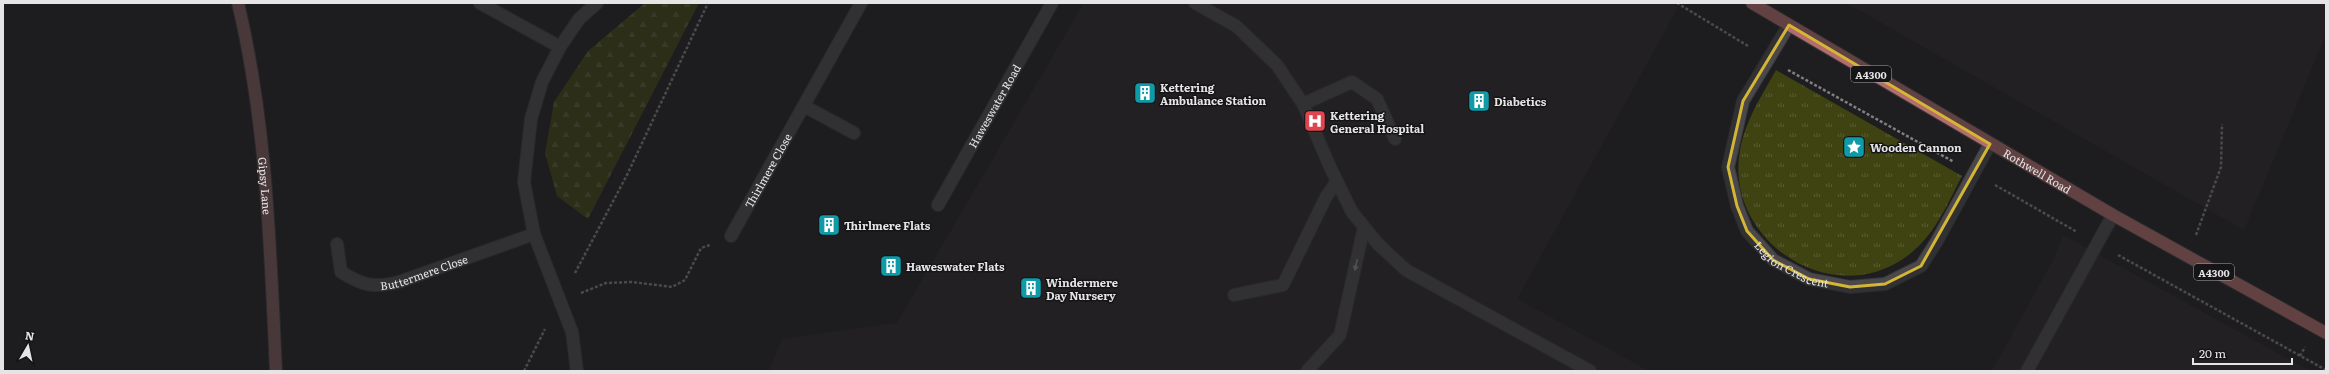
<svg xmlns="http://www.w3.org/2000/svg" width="2329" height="374" viewBox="0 0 2329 374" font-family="Literata,serif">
  <defs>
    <pattern id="grass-tufts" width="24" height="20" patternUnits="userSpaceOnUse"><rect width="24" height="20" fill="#3e4311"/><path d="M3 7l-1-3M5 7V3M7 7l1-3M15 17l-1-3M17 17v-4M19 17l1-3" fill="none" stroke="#5a5e34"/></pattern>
    <pattern id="forest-firs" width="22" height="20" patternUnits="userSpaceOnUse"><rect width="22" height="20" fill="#3e4311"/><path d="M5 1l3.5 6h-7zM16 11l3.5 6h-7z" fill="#5a5e34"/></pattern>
  </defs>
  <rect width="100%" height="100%" fill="#1e1d1f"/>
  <!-- built -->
  <path fill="#2a252c" d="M1084 3H1672L1678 7 1517 299 1649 371H769L782 339 897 323Z
    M1847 3H2326V34L2244 230Z
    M2063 235 2310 371H1992L2055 257Z"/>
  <!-- grass -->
  <path fill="url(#grass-tufts)" d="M1776 70 1962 176C1946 207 1933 239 1903 259 1828 309 1724 239 1740 150 1745 121 1762 95 1776 70Z"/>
  <!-- forest -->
  <path fill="url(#forest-firs)" d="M645 3H699L588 219 557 196 545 153 554 102 588 51Z"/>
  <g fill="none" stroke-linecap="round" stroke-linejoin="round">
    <!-- lane casing -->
    <g stroke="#39383a" stroke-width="14">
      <path id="lane" d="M1195 3 1236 26 1277 65 1303 104 1330 167 1352 212 1378 244 1406 270 1590 371
        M1303 104 1352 82 1377 99 1395 139
        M1234 295 1283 285 1326 197 1337 181
        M1307 371 1340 335 1364 227
        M2027 371 2113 215"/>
    </g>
    <!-- street casing -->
    <g stroke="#39383a" stroke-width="14">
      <g id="street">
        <path d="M480 3 560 47"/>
        <path id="s1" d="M1789 25 1743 101 1728 167 1737 206 1747 231 1773 260 1809 279 1850 287 1885 284 1921 266 1937 241 1990 144"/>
        <path d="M804 106 854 133"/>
        <path id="s2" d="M938 205 1052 3"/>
        <path id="s3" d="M731 236 861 3"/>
        <path id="s4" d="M337 244 341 272C364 286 373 288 399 282L534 234"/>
        <path d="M577 371 572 332 534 234 524 182 531 119 542 82 560 47 579 19 597 3"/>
      </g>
    </g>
    <!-- secondary casing -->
    <g stroke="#39383a" stroke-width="14">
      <g id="secondary">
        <path id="s5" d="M238 3C267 124 270 247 276 371"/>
      </g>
    </g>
    <!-- primary casing -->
    <g stroke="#39383a" stroke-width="14">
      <g id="primary">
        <path id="s6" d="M1752 3 2113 215 2326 333"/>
      </g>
    </g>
    <!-- path -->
    <path stroke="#807f80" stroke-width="2.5" stroke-dasharray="3 2" stroke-linecap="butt" d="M1677 3 1748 46
      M1788 70 1954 162
      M1995 185 2077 232
      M2196 235 2221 167 2222 124
      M2118 255 2326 370
      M575 273 627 175 708 3
      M581 293 606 283 632 282 672 287 685 280 701 248 710 245
      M2300 356 2305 347
      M524 371 545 329"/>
    <!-- lane -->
    <use href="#lane" stroke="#4a484a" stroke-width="12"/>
    <!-- street -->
    <use href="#street" stroke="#4a484a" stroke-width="12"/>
    <!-- secondary -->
    <use href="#secondary" stroke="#7f5a5b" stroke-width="12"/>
    <!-- primary -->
    <use href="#primary" stroke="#b36d6c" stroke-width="12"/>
  </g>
  <!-- one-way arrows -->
  <defs><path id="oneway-solid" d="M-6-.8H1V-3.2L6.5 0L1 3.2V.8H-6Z"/></defs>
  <use fill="#908f90" href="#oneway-solid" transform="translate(1356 265) rotate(102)"/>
  <!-- marked area -->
  <path d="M0 0H2329V374H0ZM1789 25 1990 144 1921 266 1885 284 1850 287 1809 279 1773 260 1747 231 1737 206 1728 167 1743 101Z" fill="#1e1d1f" fill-opacity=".55" fill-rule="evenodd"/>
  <path fill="none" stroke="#d4b635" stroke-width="3" stroke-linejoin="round" d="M1789 25 1990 144 1921 266 1885 284 1850 287 1809 279 1773 260 1747 231 1737 206 1728 167 1743 101Z"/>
  <!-- icons -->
  <defs>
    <g id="building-square" transform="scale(1.15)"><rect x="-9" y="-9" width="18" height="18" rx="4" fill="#0f9aa8" stroke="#151416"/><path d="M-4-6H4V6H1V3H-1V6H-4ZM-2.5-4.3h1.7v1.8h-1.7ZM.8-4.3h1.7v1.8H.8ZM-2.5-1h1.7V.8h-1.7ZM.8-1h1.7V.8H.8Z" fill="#fff"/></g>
    <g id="hospital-square" transform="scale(1.15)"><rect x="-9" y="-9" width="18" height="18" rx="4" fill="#e0444e" stroke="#151416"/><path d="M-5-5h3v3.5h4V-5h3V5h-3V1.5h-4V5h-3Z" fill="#fff"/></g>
    <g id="sight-square" transform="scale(1.15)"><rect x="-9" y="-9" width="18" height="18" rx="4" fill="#0f9aa8" stroke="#151416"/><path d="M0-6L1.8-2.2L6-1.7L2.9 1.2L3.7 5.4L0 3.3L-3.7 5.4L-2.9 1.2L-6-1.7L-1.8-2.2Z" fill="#fff"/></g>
  </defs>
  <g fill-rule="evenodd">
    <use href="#building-square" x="1145" y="93"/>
    <use href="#building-square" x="1479" y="101"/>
    <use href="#hospital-square" x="1315" y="121"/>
    <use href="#sight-square" x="1854" y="147"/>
    <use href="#building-square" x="829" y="225"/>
    <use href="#building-square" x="891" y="266"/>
    <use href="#building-square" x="1031" y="288"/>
  </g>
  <g text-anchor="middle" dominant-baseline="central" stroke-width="3" stroke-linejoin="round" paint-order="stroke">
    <!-- shield labels -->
    <g fill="#151416" stroke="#a7a6a8" stroke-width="1">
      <rect x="1851" y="66" width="40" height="16" rx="3"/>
      <rect x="2194" y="264" width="40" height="16" rx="3"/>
    </g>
    <g font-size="10" font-weight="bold" fill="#e6e5e6">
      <text x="1871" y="74">A4300</text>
      <text x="2214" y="272">A4300</text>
    </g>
    <!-- poi labels -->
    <g font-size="11" font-weight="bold" fill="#e6e5e6" stroke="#151416" text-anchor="start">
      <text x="1160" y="87">Kettering<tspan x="1160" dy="13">Ambulance Station</tspan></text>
      <text x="1494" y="101">Diabetics</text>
      <text x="1330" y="115">Kettering<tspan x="1330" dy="13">General Hospital</tspan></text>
      <text x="1870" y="147">Wooden Cannon</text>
      <text x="844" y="225">Thirlmere Flats</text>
      <text x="906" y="266">Haweswater Flats</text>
      <text x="1046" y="282">Windermere<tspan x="1046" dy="13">Day Nursery</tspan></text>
    </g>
    <!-- street labels -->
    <g font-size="11" fill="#e6e5e6" stroke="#151416">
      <text stroke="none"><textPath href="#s2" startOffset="114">Haweswater Road</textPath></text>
      <text stroke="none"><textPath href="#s3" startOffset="75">Thirlmere Close</textPath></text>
      <text stroke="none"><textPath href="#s6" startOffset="331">Rothwell Road</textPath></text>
      <text stroke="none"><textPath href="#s5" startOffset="185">Gipsy Lane</textPath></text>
      <text stroke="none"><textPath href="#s1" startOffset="281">Legion Crescent</textPath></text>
      <text stroke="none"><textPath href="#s4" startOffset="116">Buttermere Close</textPath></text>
    </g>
  </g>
  <!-- border -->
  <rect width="2329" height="374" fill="none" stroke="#e6e5e6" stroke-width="8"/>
  <!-- north arrow -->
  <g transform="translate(28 346) rotate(9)" stroke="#151416" stroke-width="3" paint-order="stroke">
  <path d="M0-3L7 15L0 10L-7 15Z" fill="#e6e5e6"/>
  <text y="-6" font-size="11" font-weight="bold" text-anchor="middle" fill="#e6e5e6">N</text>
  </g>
  <!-- scale -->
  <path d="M2193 358v6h99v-6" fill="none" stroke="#e6e5e6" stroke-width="2"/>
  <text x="2199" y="358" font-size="12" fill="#e6e5e6" stroke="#151416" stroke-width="3" paint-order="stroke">20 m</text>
</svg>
